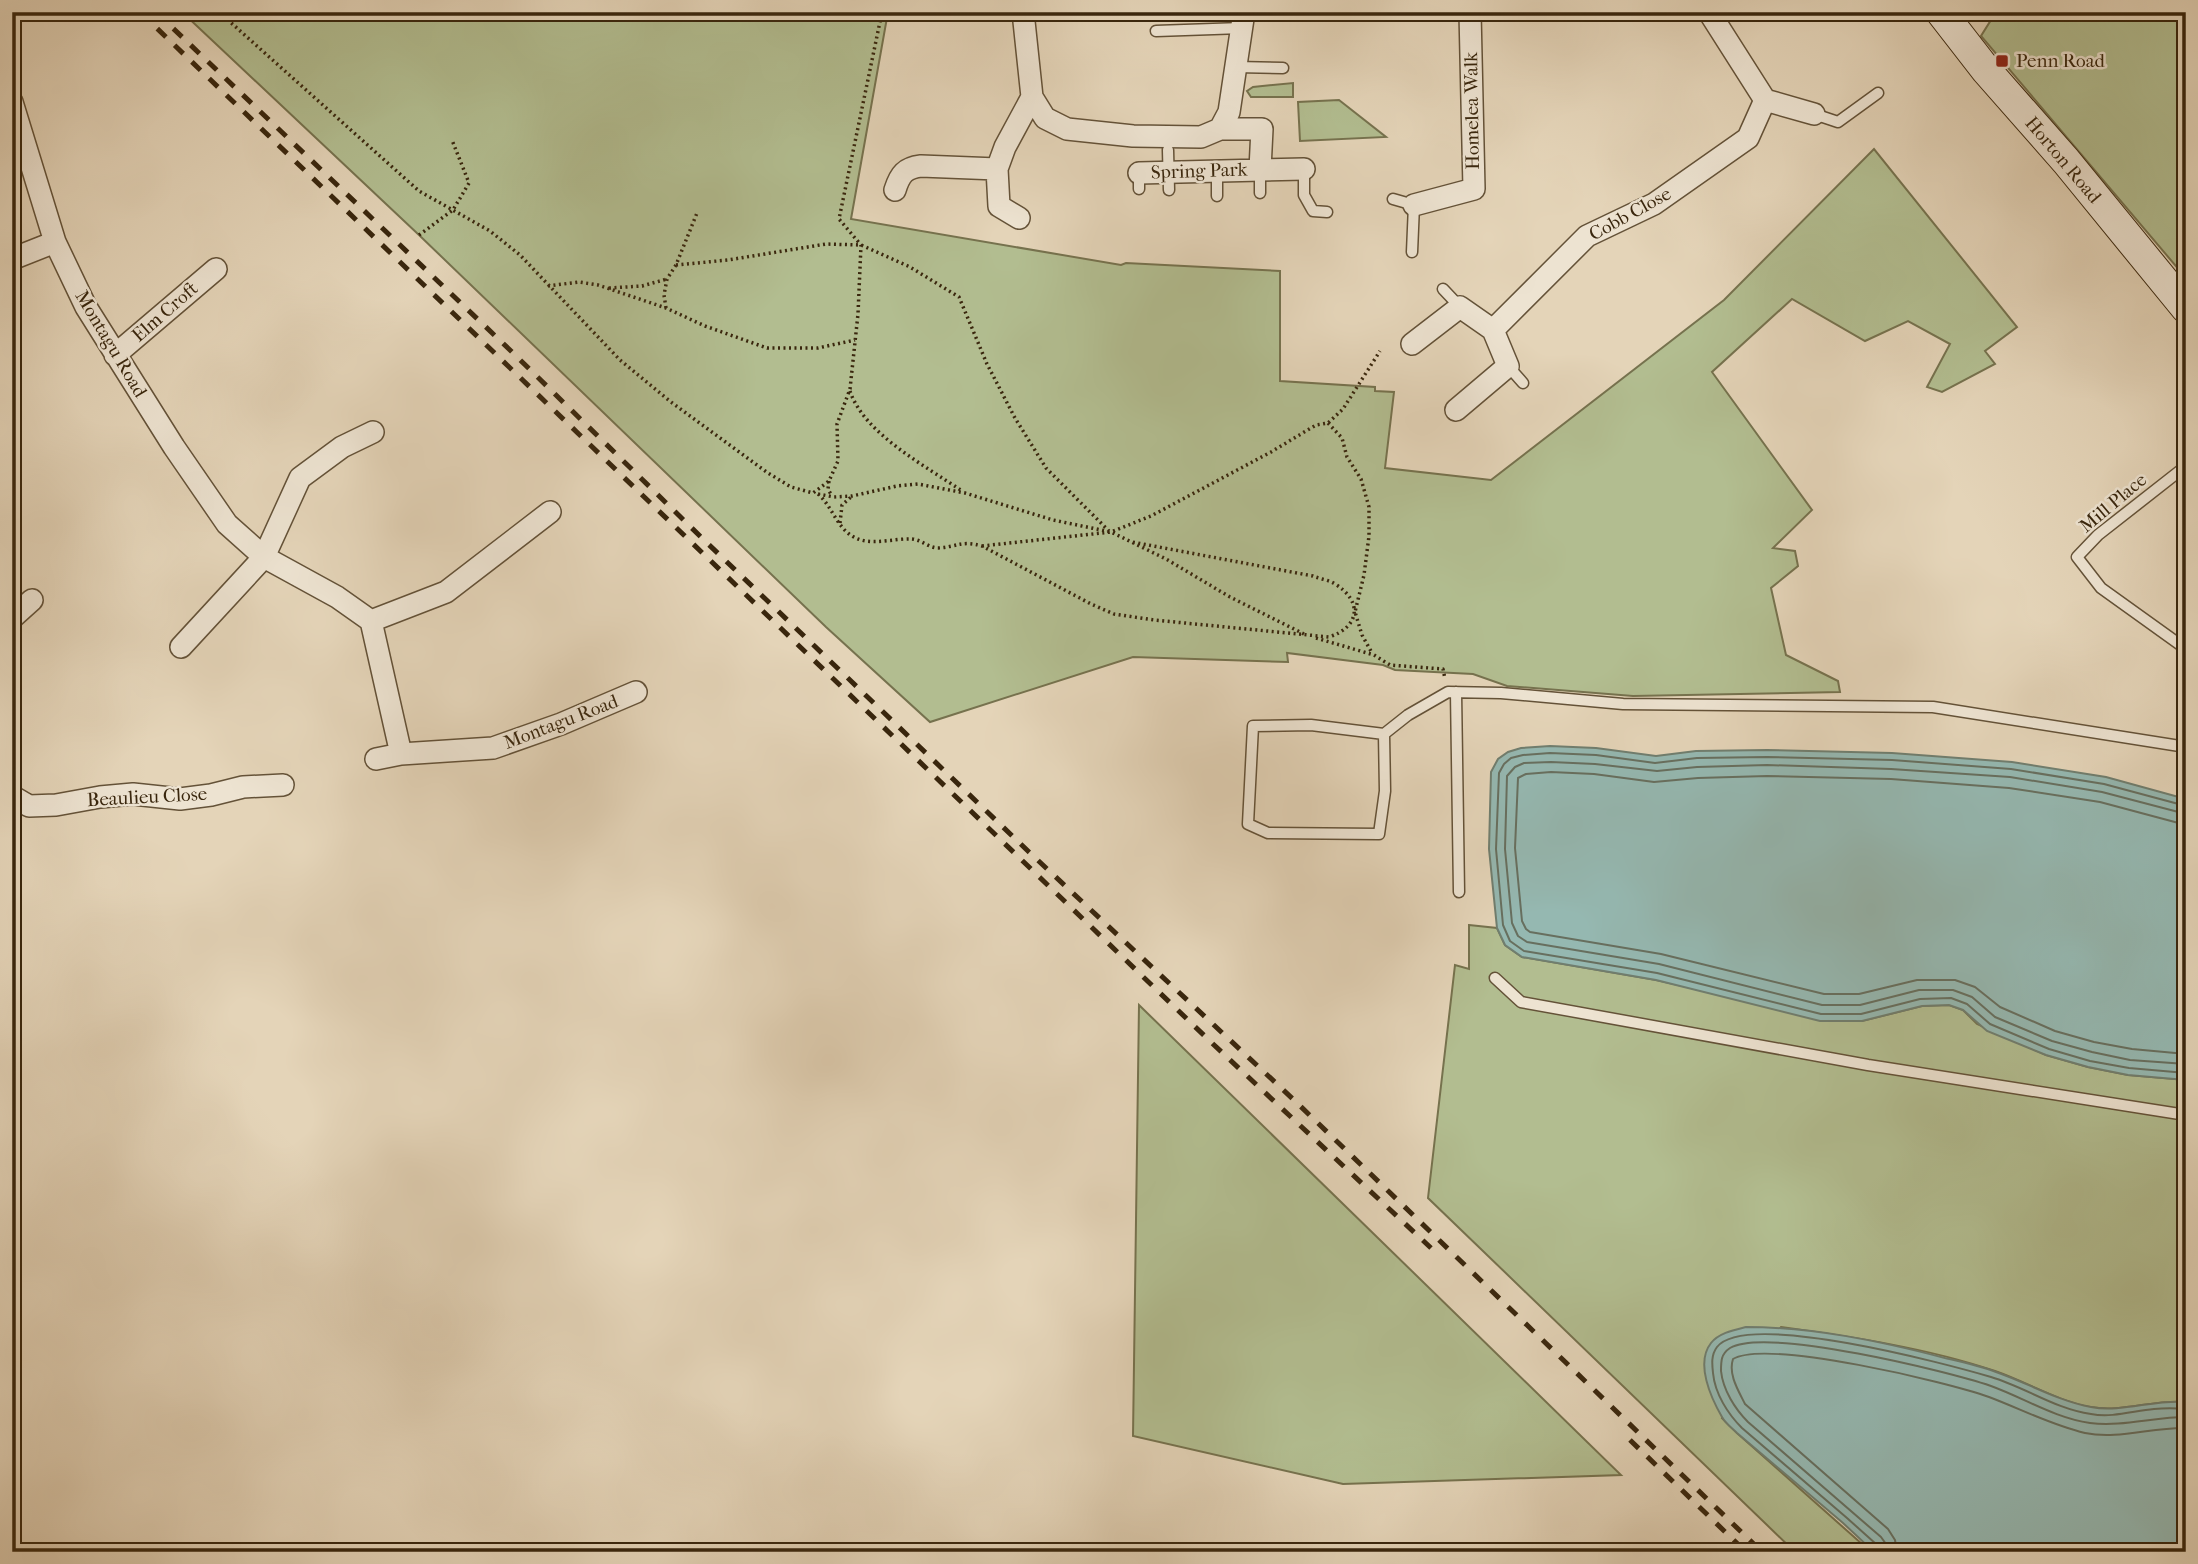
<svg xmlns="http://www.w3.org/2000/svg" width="2198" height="1564" viewBox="0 0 2198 1564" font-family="'IM FELL French Canon',serif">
  <rect width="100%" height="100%" fill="#e4d4b8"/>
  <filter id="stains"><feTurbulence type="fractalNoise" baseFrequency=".00286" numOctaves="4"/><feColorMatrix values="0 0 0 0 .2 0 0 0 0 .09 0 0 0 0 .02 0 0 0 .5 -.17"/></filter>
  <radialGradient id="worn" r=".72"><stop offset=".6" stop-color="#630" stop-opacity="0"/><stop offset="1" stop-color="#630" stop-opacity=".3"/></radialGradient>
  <!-- green -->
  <path fill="#b2bd90" stroke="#76724e" stroke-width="2" d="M182 12H888L851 219 1121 265 1126 263 1280 271V381L1375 387V391L1394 392 1385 468 1491 480 1724 300 1874 149 2017 327 1985 351 1995 364 1942 392 1927 387 1950 344 1908 321 1865 341 1792 299 1712 372 1812 510 1773 548 1795 551 1798 566 1771 588 1786 655 1838 681 1840 692 1633 696 1507 686 1473 674 1395 670 1383 665 1287 653 1288 662 1133 657 930 722 826 627 419 235Z
    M1996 12H2186V278L1981 36Z
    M1293 83V97H1251L1247 91 1253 87Z
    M1339 100 1386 137 1300 141 1298 102Z
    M1469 925 1497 928 1505 945 1522 957 1656 980 1735 998 1862 1021 1922 1006 1949 1005 1963 1010 1977 1024 2046 1055 2088 1067 2128 1075 2186 1080V1402C2154 1399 2122 1413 2090 1407 2057 1401 2027 1382 1995 1371 1927 1348 1853 1337 1781 1327L1722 1418 1737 1433 1871 1552H1795L1428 1198 1455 965 1469 969Z
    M1139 1005 1621 1475 1343 1484 1133 1436Z"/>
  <!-- water -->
  <path fill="#95b8b1" stroke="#707e6f" stroke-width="2" d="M1550 746 1596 748 1656 756 1696 751 1767 750 1892 753 2012 762 2106 777 2186 799V1080L2128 1075 2088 1067 2046 1055 1987 1031 1963 1010 1949 1005 1922 1006 1862 1021H1820L1656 980 1522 957 1505 945 1497 928 1489 849 1491 772 1498 759 1508 752 1521 748Z
    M1746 1327C1813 1327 1880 1341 1945 1358 1962 1362 1980 1366 1996 1372 2028 1383 2058 1401 2091 1407 2122 1413 2154 1399 2186 1402V1552H1874L1843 1523 1737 1433C1732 1428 1725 1423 1722 1417 1711 1398 1695 1363 1711 1343 1719 1333 1734 1330 1746 1327Z"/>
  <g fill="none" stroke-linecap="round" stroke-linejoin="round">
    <!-- shore -->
    <path stroke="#676f5f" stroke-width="2" d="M2186 806 2104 784 2011 769 1892 760 1767 757 1697 758 1655 763 1596 755 1550 753 1523 755 1511 758 1504 764 1499 773 1496 849 1503 925 1510 941 1524 951 1657 973 1821 1014H1861L1920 999 1951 998 1967 1004 1990 1024 2049 1049 2090 1061 2129 1068 2186 1073
      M2186 814 2102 792 2010 777 1891 769 1767 765 1697 767 1657 771 1595 764 1551 762 1524 763 1515 767 1507 776 1505 849 1512 923 1518 936 1527 942 1659 964 1822 1005H1860L1919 990H1953L1972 997 1995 1017 2052 1041 2092 1052 2130 1060 2186 1064
      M2186 825 2100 802 2009 788 1891 779 1767 776 1698 778 1654 782 1594 774 1551 772 1526 774 1518 778 1515 848 1522 921 1526 929 1530 932 1661 954 1824 994H1859L1917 980H1955L1975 987 2000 1007 2055 1031 2094 1042 2132 1049 2186 1054
      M1878 1552 1876 1544 1847 1518 1742 1428C1728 1414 1715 1394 1713 1373 1712 1364 1711 1355 1717 1347 1746 1310 1947 1364 1991 1377 2025 1387 2055 1409 2091 1414 2112 1418 2133 1411 2154 1409 2164 1408 2175 1408 2186 1409
      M1887 1552 1886 1544 1881 1537 1748 1422C1735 1409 1723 1390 1721 1371 1721 1361 1721 1354 1730 1348 1767 1327 1947 1371 1991 1386 2024 1398 2055 1418 2090 1423 2122 1427 2154 1417 2186 1417
      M1897 1552 1895 1540 1888 1529 1745 1404C1738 1390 1728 1374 1733 1359 1767 1339 1948 1382 1989 1397 2021 1409 2051 1425 2085 1433 2118 1440 2152 1427 2186 1428"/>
    <!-- lane casing -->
    <g stroke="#645238" stroke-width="13">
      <path id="lane" d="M1156 31 1242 28
        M1236 67 1283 68
        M1814 114 1838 122 1878 93
        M1168 150 1169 190
        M1304 166V195L1313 211 1327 212
        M1217 170V196
        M1139 173V189
        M1260 193V169
        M1393 199 1414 205 1412 252
        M1443 289 1460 307
        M1508 366 1523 383
        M2186 466 2098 535 2077 557 2101 588 2186 649
        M1456 692 1459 892
        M1384 734 1385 791 1379 834 1268 833 1248 824 1253 726 1311 725 1384 734 1408 715 1448 692 1501 693 1623 704 1933 707 2186 747
        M1495 978 1521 1002 1868 1065 2186 1115"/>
    </g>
    <!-- street casing -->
    <g stroke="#645238" stroke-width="24">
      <path id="street" d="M1023 12 1032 97 1045 118 1067 129 1133 136 1201 137 1220 129 1229 112 1244 12
        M1765 100 1814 114
        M12 102 55 242 86 307 174 447 227 524 264 557 337 597 371 621 401 754
        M1220 129H1262L1260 169
        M997 169 1005 147 1032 97
        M1139 173 1304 169
        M895 190C900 174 905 168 921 166L997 169 999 206 1019 218
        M1414 205 1474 189 1470 12
        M12 259 55 242
        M1493 330 1587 236 1654 204 1748 138 1765 100 1709 12
        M1412 344 1460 307 1493 330 1508 366 1456 410
        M115 355 216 269
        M12 618 32 600
        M371 621 446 592 550 512
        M181 647 264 557 300 478 342 447 373 432
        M376 759 401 754 493 748 561 724 636 692
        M12 796 29 806 56 805 100 797 133 794 180 799 211 795 243 787 283 785"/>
    </g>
    <!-- secondary casing -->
    <g stroke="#39260d" stroke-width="32">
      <path id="secondary" d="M1941 12 1986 70 2066 161 2186 308"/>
    </g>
    <!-- path -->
    <path stroke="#39260d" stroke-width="3.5" stroke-dasharray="2 3.5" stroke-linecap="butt" d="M219 12 419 191 490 231 520 255 620 360 671 402 768 473 791 487 813 493 829 481 838 461 837 424 850 389 858 314 861 245 839 219 882 12
      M419 235 453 210 469 183 452 140
      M676 265 728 260 826 244 861 245 910 267 959 297 987 364 1015 418 1046 468 1109 531
      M548 286 579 282 598 285 666 308 705 326 767 348H818L855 340
      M609 288 642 286 667 279
      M666 308 664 295 667 279 676 265 697 213
      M850 391C864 434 926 466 962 491
      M1328 423 1342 438 1347 457 1361 479 1369 507V536L1364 575 1355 612 1362 635 1372 653
      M829 481 828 489 832 496
      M818 494C832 506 836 526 852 536 869 547 893 538 912 539 922 540 929 548 938 548 957 547 961 540 982 546L1091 604 1114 614 1154 620 1329 637C1360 627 1363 601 1335 584 1329 580 1320 579 1313 576L1132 542
      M818 494 834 497 852 496 897 486 918 484 965 493 1053 520 1111 532 1166 559 1230 597 1306 635
      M840 523 842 505 851 497
      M982 546 1111 532 1151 516 1271 452 1316 425 1328 423 1343 409 1380 351
      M1316 638 1374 655 1390 665 1443 669 1445 679"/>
    <!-- lane -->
    <use href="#lane" stroke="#ede3d1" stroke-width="10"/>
    <!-- street -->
    <use href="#street" stroke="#ede3d1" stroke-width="21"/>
    <!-- secondary -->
    <use href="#secondary" stroke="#ede3d1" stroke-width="30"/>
    <!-- rail -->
    <path stroke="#39260d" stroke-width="5" stroke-dasharray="12 12" stroke-linecap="butt" d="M140 12 1213 1044 1431 1248
      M156 12 511 351 703 539 1029 852 1294 1100 1762 1552
      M1630 1440 1746 1552"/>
  </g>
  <!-- markers -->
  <rect fill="#8f2418" stroke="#ede3d1" stroke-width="2.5" x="1995" y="54" width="14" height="14" rx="3.5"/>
  <g text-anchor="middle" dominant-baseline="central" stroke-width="5" stroke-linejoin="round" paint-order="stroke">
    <!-- poi labels -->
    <g font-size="19" fill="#39260d" stroke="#ede3d1" text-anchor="start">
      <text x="2016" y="61">Penn Road</text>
    </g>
    <!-- street labels -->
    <g font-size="19" fill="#39260d" stroke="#ede3d1">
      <text transform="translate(1472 111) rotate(-91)">Homelea Walk</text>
      <text transform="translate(2063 160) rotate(50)">Horton Road</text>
      <text transform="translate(1199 171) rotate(-2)">Spring Park</text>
      <text transform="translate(1630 214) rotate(-29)">Cobb Close</text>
      <text transform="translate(165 312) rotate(-41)">Elm Croft</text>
      <text transform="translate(111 344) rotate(59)">Montagu Road</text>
      <text transform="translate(2113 503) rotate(-40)">Mill Place</text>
      <text transform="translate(561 722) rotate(-21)">Montagu Road</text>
      <text transform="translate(147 797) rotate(-3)">Beaulieu Close</text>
    </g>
  </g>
  <!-- margin -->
  <rect width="2198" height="1564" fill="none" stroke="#e4d4b8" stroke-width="42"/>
  <rect x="14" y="14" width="2170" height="1536" fill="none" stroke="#39260d" stroke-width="3.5"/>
  <rect x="21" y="21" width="2156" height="1522" fill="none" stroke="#39260d" stroke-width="2"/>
  <rect width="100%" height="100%" filter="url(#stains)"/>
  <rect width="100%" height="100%" fill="url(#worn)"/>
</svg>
